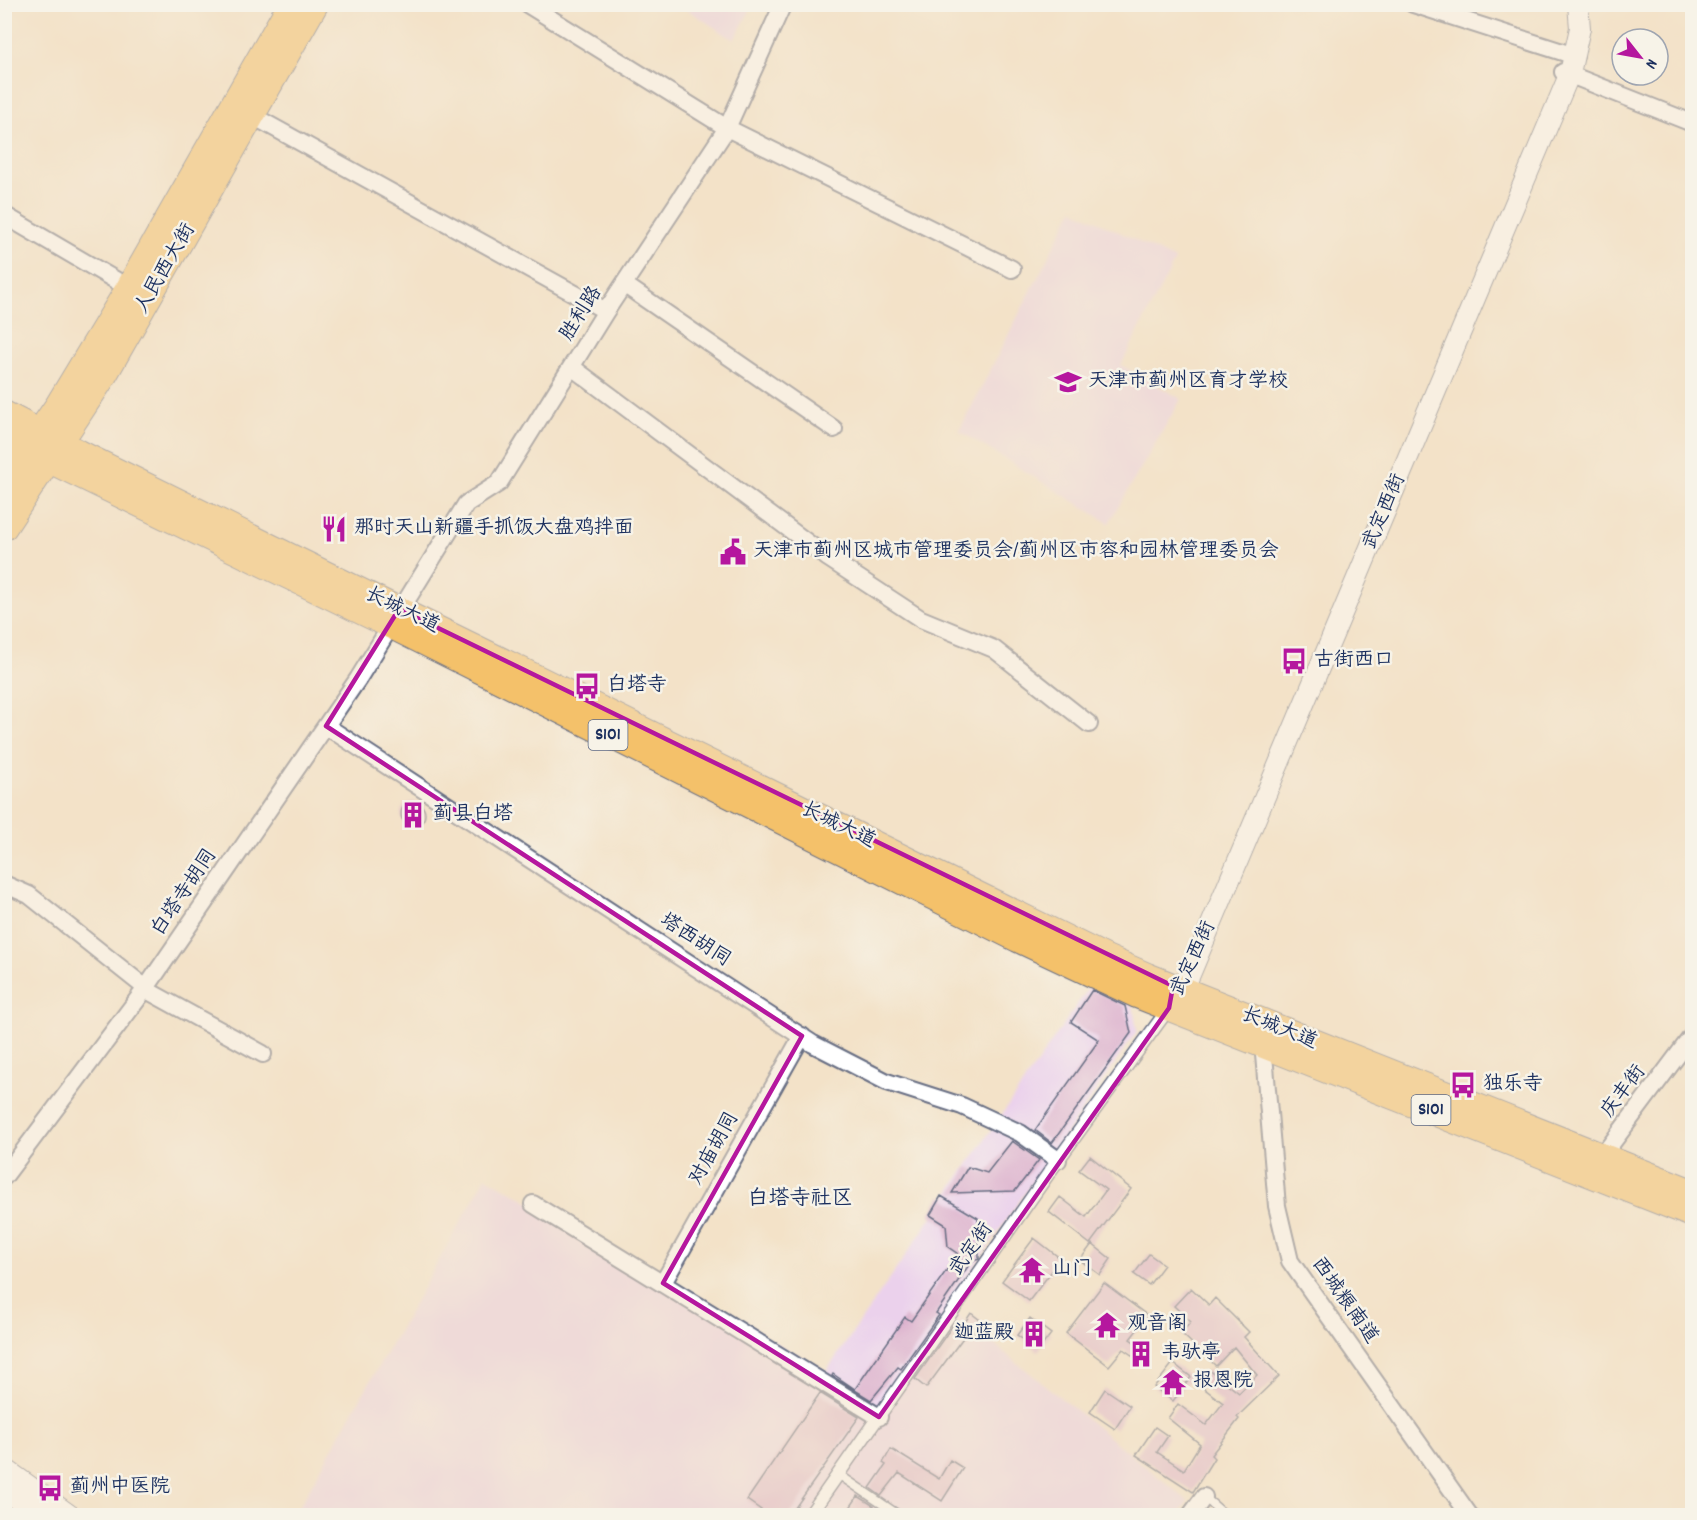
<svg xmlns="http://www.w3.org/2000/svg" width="1697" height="1520" viewBox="0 0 1697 1520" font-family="Dekko,'LXGW WenKai TC',sans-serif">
  <rect width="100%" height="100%" fill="#f7f3e8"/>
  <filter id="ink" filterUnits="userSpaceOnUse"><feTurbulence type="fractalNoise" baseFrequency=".0167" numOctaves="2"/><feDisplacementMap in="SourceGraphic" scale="12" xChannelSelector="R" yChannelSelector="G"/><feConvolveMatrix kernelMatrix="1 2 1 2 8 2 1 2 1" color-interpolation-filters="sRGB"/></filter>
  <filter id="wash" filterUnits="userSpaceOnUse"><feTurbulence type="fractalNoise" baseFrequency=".008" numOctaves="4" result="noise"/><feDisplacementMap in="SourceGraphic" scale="24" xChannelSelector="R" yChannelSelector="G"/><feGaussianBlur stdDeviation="1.35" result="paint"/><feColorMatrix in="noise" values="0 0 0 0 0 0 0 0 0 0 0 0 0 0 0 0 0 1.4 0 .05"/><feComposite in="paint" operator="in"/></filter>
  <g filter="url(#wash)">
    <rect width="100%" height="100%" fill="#f3e2c8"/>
    <!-- built -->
    <path fill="#ebd1ec" d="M680 5H753L734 40Z
      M1073 209 1175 260 1121 365 1181 399 1109 523 959 431Z
      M1092 983 1133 1006 1137 1031 947 1306 1188 1501 1178 1515 294 1516 486 1177 826 1372Z"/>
    <g id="blocks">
      <!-- building -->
      <path fill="#dbafcd" d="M401 814a12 12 0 1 1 24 0a12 12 0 1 1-24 0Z
        M1092 990 1125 1006 1131 1033 1052 1143 1035 1130 1099 1040 1071 1022Z
        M1012 1141 1039 1160 1015 1191 952 1193 968 1167 987 1173Z
        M1090 1156 1131 1189 1090 1244 1049 1212 1060 1197 1086 1217 1106 1190 1079 1170Z
        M941 1196 978 1218 979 1259 971 1262 936 1313 939 1315 901 1369 898 1367 871 1400 832 1376 833 1374 855 1389 905 1317 911 1321 958 1254 948 1247 946 1225 930 1215Z
        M1034 1238 1061 1259 1029 1301 1002 1281Z
        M1092 1244 1111 1259 1100 1275 1080 1260Z
        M1149 1254 1164 1265 1149 1285 1134 1274Z
        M1104 1283 1148 1316 1130 1339 1146 1350 1144 1359 1139 1360 1123 1349 1109 1366 1066 1333Z
        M1191 1288 1209 1305 1215 1298 1249 1332 1244 1337 1279 1376 1237 1417 1239 1419 1211 1455 1214 1458 1193 1492 1136 1455 1155 1427 1168 1436 1157 1452 1184 1470 1200 1444 1168 1418 1178 1404 1206 1425 1223 1403 1197 1383 1208 1369 1239 1393 1257 1375 1234 1347 1216 1366 1181 1333 1191 1322 1174 1306Z
        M971 1313 989 1327 981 1338 963 1325Z
        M1030 1318 1051 1334 1038 1351 1017 1335Z
        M953 1325 965 1335 926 1388 915 1379Z
        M1173 1363 1191 1377 1173 1401 1154 1387Z
        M1105 1389 1130 1406 1115 1429 1090 1412Z
        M820 1393 859 1417 790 1515H757L761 1510 747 1500Z
        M891 1449 939 1479 950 1460 963 1468 942 1501 899 1473 881 1496 870 1488 886 1465 883 1463Z
        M858 1496 874 1506 868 1515H845Z"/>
    </g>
  </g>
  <g filter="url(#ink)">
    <use href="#blocks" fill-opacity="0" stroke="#676e83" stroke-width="1.5"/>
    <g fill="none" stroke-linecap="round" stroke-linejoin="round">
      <!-- service casing -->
      <g stroke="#676e83" stroke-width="11">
        <path id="service" d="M838 1474 900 1516
          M1204 1497 1226 1516"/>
      </g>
      <!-- pedestrian casing -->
      <g stroke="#676e83" stroke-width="15">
        <path id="pedestrian" d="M809 1516 1058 1160 1169 1008"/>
      </g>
      <!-- minor casing -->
      <g stroke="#676e83" stroke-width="20">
        <path id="minor" d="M527 4 727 128 1012 269
          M1413 4 1575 56
          M1563 72 1692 123
          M253 116 606 311
          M4 215 129 288
          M625 285 834 429
          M573 368 828 558 921 619 994 649 1089 724
          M326 726 813 1044 887 1082 962 1106 1020 1133 1058 1160
          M4 884 29 895 152 993 263 1054
          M1263 1043 1277 1206 1290 1261 1470 1516
          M1597 1163 1692 1036
          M4 1177 146 988 358 679 466 504 499 483 606 311 727 128 783 4
          M533 1204 879 1417
          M663 1283 802 1036
          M1190 1516 1204 1497"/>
      </g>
      <!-- tertiary casing -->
      <g stroke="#676e83" stroke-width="22">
        <path id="tertiary" d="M1175 1000 1183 991 1570 73 1580 28 1578 4
          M4 1468 71 1516
          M4 1490 39 1516"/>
      </g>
      <!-- primary casing -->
      <g stroke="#676e83" stroke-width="28">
        <path id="primary" d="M4 414 87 457 1106 958 1147 976 1692 1192
          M4 438 390 625 1018 939 1137 995 1692 1214
          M4 485 59 404 129 288 291 4
          M4 527 104 375 315 4"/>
      </g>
      <!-- service -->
      <use href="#service" stroke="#fff" stroke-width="8"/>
      <!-- pedestrian -->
      <use href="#pedestrian" stroke="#fff" stroke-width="12"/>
      <!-- minor -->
      <use href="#minor" stroke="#fff" stroke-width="16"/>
      <!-- tertiary -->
      <use href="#tertiary" stroke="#fff" stroke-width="20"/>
      <!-- primary -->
      <use href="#primary" stroke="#f4c16b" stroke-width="26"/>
    </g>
  </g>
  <!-- marked area -->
  <path d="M0 0H1697V1520H0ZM399 609 1173 986 1169 1008 879 1417 663 1283 802 1036 326 726Z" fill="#f3e2c8" fill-opacity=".55" fill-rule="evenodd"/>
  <path fill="none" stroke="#b5179e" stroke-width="4.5" stroke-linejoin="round" d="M399 609 1173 986 1169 1008 879 1417 663 1283 802 1036 326 726Z"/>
  <!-- icons -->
  <defs>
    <g id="school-bare" transform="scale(2.07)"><path d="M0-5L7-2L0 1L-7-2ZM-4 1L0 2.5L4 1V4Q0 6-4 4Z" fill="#b5179e" stroke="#f7f3e8" stroke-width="2.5" paint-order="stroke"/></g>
    <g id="restaurant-bare" transform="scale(2.07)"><path d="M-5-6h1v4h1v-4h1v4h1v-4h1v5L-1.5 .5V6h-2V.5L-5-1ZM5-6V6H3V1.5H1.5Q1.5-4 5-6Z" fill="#b5179e" stroke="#f7f3e8" stroke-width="2.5" paint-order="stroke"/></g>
    <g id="civic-bare" transform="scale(2.07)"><path d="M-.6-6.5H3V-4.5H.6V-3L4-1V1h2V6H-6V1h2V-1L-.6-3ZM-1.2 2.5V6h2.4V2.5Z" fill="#b5179e" stroke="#f7f3e8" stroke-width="2.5" paint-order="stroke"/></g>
    <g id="bus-bare" transform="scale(2.07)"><path d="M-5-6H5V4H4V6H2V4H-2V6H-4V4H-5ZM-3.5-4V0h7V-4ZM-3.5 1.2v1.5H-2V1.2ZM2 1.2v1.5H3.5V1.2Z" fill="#b5179e" stroke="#f7f3e8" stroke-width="2.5" paint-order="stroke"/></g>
    <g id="building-bare" transform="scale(2.07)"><path d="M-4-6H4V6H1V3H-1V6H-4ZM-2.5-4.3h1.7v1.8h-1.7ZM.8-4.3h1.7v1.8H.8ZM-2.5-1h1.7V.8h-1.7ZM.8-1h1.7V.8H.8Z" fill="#b5179e" stroke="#f7f3e8" stroke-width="2.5" paint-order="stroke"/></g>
    <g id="temple-bare" transform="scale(2.07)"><path d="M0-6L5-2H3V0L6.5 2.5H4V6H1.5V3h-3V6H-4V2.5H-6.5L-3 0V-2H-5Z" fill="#b5179e" stroke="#f7f3e8" stroke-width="2.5" paint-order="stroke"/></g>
  </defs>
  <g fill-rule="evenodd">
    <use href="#school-bare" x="1068" y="382"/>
    <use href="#restaurant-bare" x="334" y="529"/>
    <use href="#civic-bare" x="733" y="552"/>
    <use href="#bus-bare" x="1294" y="661"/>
    <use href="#bus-bare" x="587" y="686"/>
    <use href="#building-bare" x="413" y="815"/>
    <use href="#bus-bare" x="1463" y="1085"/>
    <use href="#temple-bare" x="1032" y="1270"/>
    <use href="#temple-bare" x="1107" y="1325"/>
    <use href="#building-bare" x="1034" y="1334"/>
    <use href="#building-bare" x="1141" y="1354"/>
    <use href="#temple-bare" x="1173" y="1382"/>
    <use href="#bus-bare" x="50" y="1488"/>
  </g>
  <g text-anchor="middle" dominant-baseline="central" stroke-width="5" stroke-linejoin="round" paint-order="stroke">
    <!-- shield labels -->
    <g fill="#f7f3e8" stroke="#5d6a87" stroke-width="1.5">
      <rect x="588.5" y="720" width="39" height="30" rx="4.5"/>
      <rect x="1411.5" y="1095" width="39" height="30" rx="4.5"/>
    </g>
    <g font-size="18" font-weight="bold" fill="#1b2f5e">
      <text x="608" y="735">S101</text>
      <text x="1431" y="1110">S101</text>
    </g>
    <!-- street labels -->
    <g font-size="20" fill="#1b2f5e" stroke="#f7f3e8">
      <text transform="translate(166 269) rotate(-60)">人民西大街</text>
      <text transform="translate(582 314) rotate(-58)">胜利路</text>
      <text transform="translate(1385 512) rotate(-67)">武定西街</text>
      <text transform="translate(402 611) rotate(26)">长城大道</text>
      <text transform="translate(838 826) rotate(26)">长城大道</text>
      <text transform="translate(185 893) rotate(-56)">白塔寺胡同</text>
      <text transform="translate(695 941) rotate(33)">塔西胡同</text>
      <text transform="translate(1194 959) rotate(-65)">武定西街</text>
      <text transform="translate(1279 1029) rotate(22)">长城大道</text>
      <text transform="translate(1624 1092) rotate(-53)">庆丰街</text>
      <text transform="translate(715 1149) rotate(-61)">对庙胡同</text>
      <text transform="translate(972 1250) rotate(-55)">武定街</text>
      <text transform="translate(1344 1301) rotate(55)">西城粮南道</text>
    </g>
    <!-- poi labels -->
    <g font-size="20" fill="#1b2f5e" stroke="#f7f3e8" text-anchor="start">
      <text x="1088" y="382">天津市蓟州区育才学校</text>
      <text x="354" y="529">那时天山新疆手抓饭大盘鸡拌面</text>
      <text x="753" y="552">天津市蓟州区城市管理委员会/蓟州区市容和园林管理委员会</text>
      <text x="1314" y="661">古街西口</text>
      <text x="607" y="686">白塔寺</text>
      <text x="433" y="815">蓟县白塔</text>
      <text x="1483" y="1085">独乐寺</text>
      <text x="1052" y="1270">山门</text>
      <text x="1127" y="1325">观音阁</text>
      <text x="1014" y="1334" text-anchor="end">迦蓝殿</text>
      <text x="1161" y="1354">韦驮亭</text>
      <text x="1193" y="1382">报恩院</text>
      <text x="70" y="1488">蓟州中医院</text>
    </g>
    <!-- neighbourhood labels -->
    <g font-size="21" fill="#1b2f5e" stroke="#f7f3e8">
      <text x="800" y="1200">白塔寺社区</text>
    </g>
  </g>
  <!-- margin -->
  <rect width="1697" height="1520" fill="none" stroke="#f7f3e8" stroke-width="24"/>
  <!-- north arrow -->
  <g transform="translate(1640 57) rotate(121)"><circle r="28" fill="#f7f3e8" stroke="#9fa5b1" stroke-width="1.5"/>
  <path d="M0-4.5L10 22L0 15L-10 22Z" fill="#b5179e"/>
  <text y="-9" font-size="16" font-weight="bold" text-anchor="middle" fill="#1b2f5e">N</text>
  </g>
</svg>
